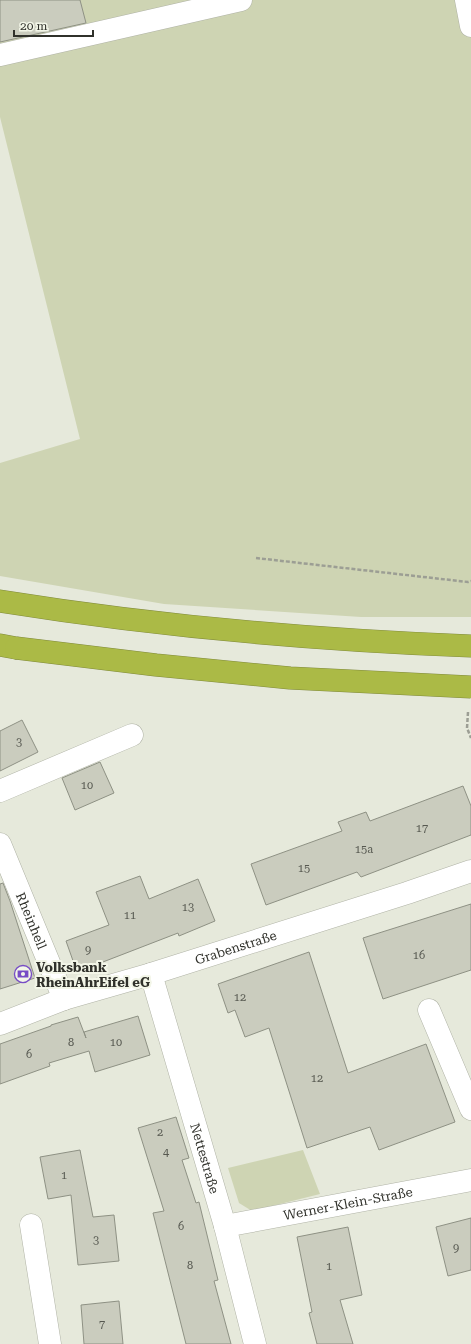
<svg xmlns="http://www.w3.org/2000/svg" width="471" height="1344" viewBox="0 0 471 1344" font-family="'Roboto Serif',serif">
  <rect width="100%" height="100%" fill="#e6e9db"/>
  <!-- green -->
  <path fill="#ced4b3" d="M0 0H471V617H361L164 604 0 576V463L80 439 0 117Z
    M303 1150 320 1194 252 1211 239 1203 228 1168Z"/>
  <!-- building -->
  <path fill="#caccbe" stroke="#8e9184" d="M0 0H80L86 23 0 42Z
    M22 720 38 752 0 771V731Z
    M100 762 114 793 75 810 62 778Z
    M463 786 471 806V835L361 877 357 872 266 905 251 864 342 831 338 822 366 812 370 821Z
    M140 876 149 899 198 879 215 921 179 936 178 933 77 972 66 941 109 925 96 892Z
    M3 883 10 901 35 978 0 989V884Z
    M471 904V970L383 999 363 938Z
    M309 952 348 1073 426 1044 455 1122 379 1150 370 1127 307 1148 269 1028 245 1037 235 1010 228 1013 218 984Z
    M138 1016 150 1055 95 1072 89 1051 49 1063 50 1066 0 1084V1044L51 1026V1025L78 1017 86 1038 84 1032Z
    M176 1117 189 1158 182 1160 196 1203 199 1202 218 1280 214 1281 231 1344H186L153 1213 164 1211 138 1128Z
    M80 1150 93 1217 114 1215 119 1261 78 1265 71 1195 48 1199 40 1157Z
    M471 1218V1270L448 1276 436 1227Z
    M348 1227 362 1295 340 1300 353 1344H317L309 1313 312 1312 297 1237Z
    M119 1301 123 1344H84L81 1305Z"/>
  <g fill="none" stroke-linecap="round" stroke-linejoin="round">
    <!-- minor casing -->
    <g stroke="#b0b3a6" stroke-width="23">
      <g id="minor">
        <path d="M466 0 471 26"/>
        <path d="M0 55 241 0"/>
        <path d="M0 791 132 735"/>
        <path id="s1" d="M0 844 64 999"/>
        <path id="s2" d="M151 974 225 1226 255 1344"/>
        <path d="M429 1010 471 1109"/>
        <path id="s3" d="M0 1024 64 999 151 974 407 893 471 871"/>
        <path d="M31 1225 50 1344"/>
        <path id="s4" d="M225 1226 471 1180"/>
      </g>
    </g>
    <!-- highway casing -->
    <g stroke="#808a3d" stroke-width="23">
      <path id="highway" d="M0 601C156 626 314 640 471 646
        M0 645 16 648"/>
    </g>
    <!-- path -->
    <path stroke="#9c9e94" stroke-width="2.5" stroke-dasharray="4 2" stroke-linecap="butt" d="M256 558 468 582 471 581
      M468 712 467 728 471 738"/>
    <!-- minor -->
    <use href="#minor" stroke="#fff" stroke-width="22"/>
    <!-- highway -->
    <use href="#highway" stroke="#abba46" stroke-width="22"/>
    <!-- highway-bridge casing -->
    <g stroke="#808a3d" stroke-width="23" stroke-linecap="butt">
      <path id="highway-bridge" d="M16 648 156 665 290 678 471 687"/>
    </g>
    <!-- highway-bridge -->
    <use href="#highway-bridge" stroke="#abba46" stroke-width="22"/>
  </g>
  <!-- icons -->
  <defs>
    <g id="bank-ring" transform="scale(0.9)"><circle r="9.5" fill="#f3f6e8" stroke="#774cc5" stroke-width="1.5"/><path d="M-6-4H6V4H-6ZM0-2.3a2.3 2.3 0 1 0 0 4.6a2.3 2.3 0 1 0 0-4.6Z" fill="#774cc5"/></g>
  </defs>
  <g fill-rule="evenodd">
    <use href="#bank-ring" x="23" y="974"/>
  </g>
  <g text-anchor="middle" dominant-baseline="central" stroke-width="4" stroke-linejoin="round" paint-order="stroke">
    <!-- number labels -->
    <g font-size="11" fill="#565850">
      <text x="19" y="742">3</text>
      <text x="87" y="785">10</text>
      <text x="422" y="828">17</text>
      <text x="364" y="849">15a</text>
      <text x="304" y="868">15</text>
      <text x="188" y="907">13</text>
      <text x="130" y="915">11</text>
      <text x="88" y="950">9</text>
      <text x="419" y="955">16</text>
      <text x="240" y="997">12</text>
      <text x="71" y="1042">8</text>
      <text x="116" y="1042">10</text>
      <text x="29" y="1054">6</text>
      <text x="317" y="1078">12</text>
      <text x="160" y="1132">2</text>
      <text x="166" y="1152">4</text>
      <text x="64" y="1175">1</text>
      <text x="181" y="1226">6</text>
      <text x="96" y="1240">3</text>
      <text x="456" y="1248">9</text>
      <text x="190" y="1265">8</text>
      <text x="329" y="1266">1</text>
      <text x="102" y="1324">7</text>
    </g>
    <!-- street labels -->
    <g font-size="13" fill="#30312b" stroke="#f3f6e8">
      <text stroke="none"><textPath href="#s1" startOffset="83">Rheinhell</textPath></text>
      <text stroke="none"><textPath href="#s3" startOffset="248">Grabenstraße</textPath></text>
      <text stroke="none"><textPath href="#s2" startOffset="192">Nettestraße</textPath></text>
      <text stroke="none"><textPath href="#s4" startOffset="125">Werner-Klein-Straße</textPath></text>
    </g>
    <!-- poi labels -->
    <g font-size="13" font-weight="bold" fill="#30312b" stroke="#f3f6e8" text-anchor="start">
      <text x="36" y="967">Volksbank<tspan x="36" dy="15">RheinAhrEifel eG</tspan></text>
    </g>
  </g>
  <!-- scale -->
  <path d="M14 30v6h79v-6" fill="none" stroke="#30312b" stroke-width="2"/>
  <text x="20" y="30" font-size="12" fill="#30312b" stroke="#f3f6e8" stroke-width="3" paint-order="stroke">20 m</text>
</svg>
